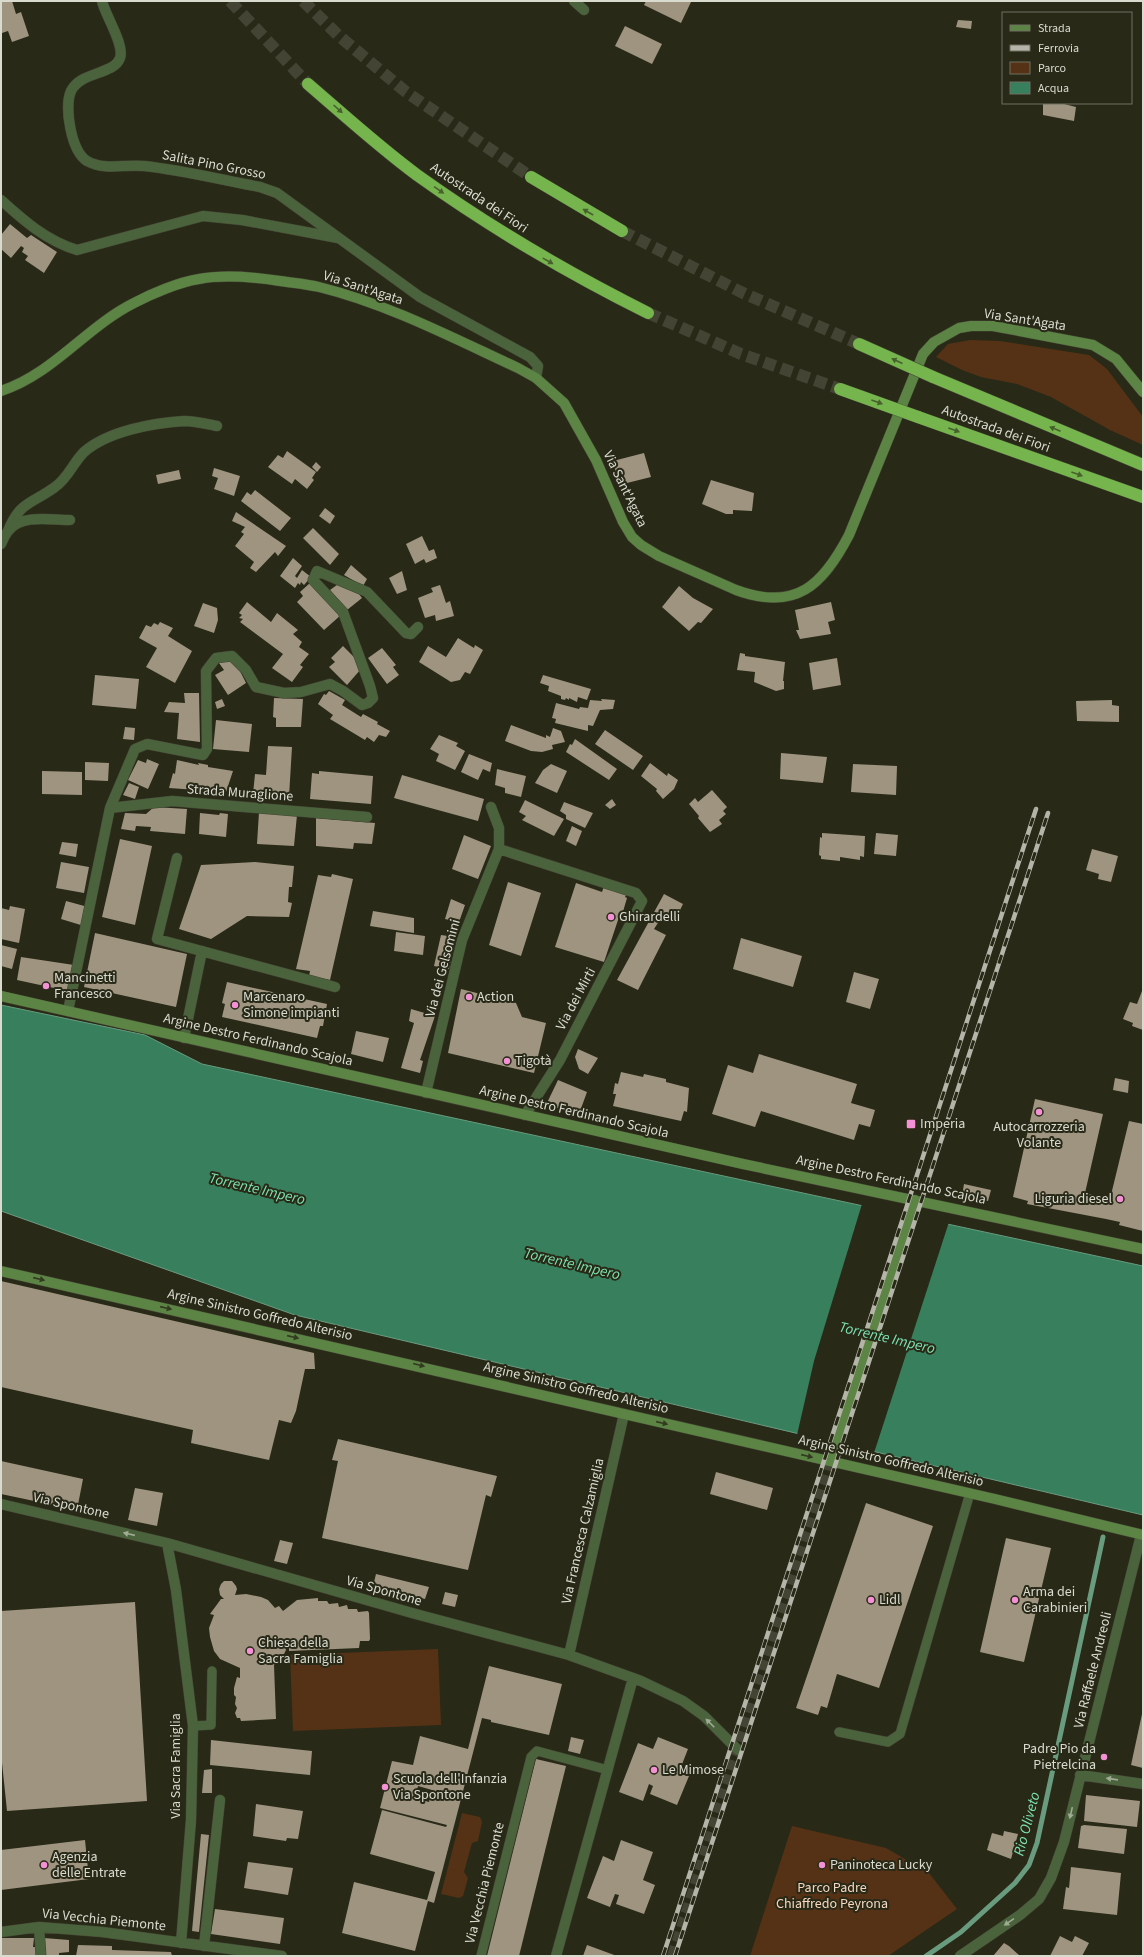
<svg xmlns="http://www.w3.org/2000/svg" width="1144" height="1957" viewBox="0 0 1144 1957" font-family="'Source Sans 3',sans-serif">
  <rect width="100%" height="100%" fill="#282917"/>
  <!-- green -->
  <path fill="#553216" d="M970 340 1000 341 1089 355 1107 369 1143 417V445L1110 430 1051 397 1017 384 981 377 962 370 936 357 948 344Z
    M438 1649 441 1725 293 1731 290 1655Z
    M462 1813 480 1817 482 1822 478 1841 472 1843 464 1872 468 1878 463 1896 459 1898 441 1894Z
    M792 1826 886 1848 929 1873 957 1909 888 1956H750Z"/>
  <!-- water -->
  <path fill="#387f5d" stroke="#699b7f" d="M1 1005 145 1035 202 1064 1143 1266V1515L295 1315 1 1211Z"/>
  <!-- pier -->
  <path fill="#282917" d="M862 1204 949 1222 874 1453 797 1435 814 1361Z"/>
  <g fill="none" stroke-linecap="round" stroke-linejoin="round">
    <!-- stream -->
    <path stroke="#699b7f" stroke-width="5" d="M926 1956 961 1932 1015 1883 1029 1865 1037 1843 1103 1537"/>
  </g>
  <!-- building -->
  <path fill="#9e9480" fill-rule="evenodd" d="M1 1H12L16 14 21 12 29 36 12 42 8 31 2 33Z
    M646 1H688L691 2 681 23 644 5Z
    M958 20 972 21 971 29 956 27Z
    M625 26 662 44 652 64 615 46Z
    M1043 103H1060L1076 107 1074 121 1043 115Z
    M10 224 27 238 31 235 57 252 44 273 25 260 28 256 22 252 24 248 21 246 11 258 1 249V235Z
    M287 451 316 472 312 478 314 480 307 489 295 479 292 484 268 467 278 455 283 458Z
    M644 453 651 477 619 485 613 461Z
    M316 462 321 467 317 472 312 467Z
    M214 468 240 476 234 496 214 489 218 478 212 476Z
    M179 470 181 479 158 484 156 475Z
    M711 480 754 493 752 511 733 510V514H726L702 504Z
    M255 490 291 518 280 531 241 501 247 492 251 495Z
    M325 508 335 516 330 524 319 516Z
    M236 512 286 546 278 556 275 552 256 572 250 568 254 562 235 546 244 534 241 532 245 527 232 521Z
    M313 528 339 554 330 565 303 538Z
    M422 536 429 551 434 549 437 558 426 563 424 559 415 564 406 544Z
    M293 558 302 566 295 576 297 578 302 570 311 577 304 585 301 582 300 585 298 583 295 588 280 576Z
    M351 565 367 579 363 586 344 575Z
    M402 571 407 590 397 594 389 578Z
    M341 582 355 589 362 598 347 610 330 590Z
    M310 583 341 615 324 630 297 602 303 596 300 592Z
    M440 585 446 603 450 601 454 616 436 621 435 615 425 618 418 598 433 592 431 588Z
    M679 586 693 598 713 609 701 623 698 622 689 631 662 607Z
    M247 602 271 622 277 613 298 630 293 634 302 642 299 647 309 654 300 665 303 667 292 682 272 668 283 654 240 622 243 619 239 618 242 615 239 613Z
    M831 602 835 620 828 622 831 634 800 639 796 630H799L795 610Z
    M203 603 217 608 218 620 214 633 194 626Z
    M160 622 173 628 168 636 192 651 175 683 146 667 157 648 139 638 146 625 151 627 154 623 158 625Z
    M458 638 474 648 475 645 483 650 470 674 465 672 460 680 451 682 419 662 428 646 446 657Z
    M343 646 356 659 361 669 347 685 329 667 335 662 331 658Z
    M382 648 396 665 393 667 399 675 387 684 368 658Z
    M740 653 745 654V656L785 662 783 681H784V689L776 691 754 682 755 672 737 670Z
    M223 658 236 663 246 683 228 695 215 675 224 670 219 663Z
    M837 658 841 685 813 690 809 663Z
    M95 675 139 679 136 709 92 705Z
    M543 675 591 689 587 700 578 697 577 702 569 698V700L566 698 565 700 561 699V696L548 691 549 686 540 683Z
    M329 691 345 700 342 705 361 717 363 714 378 722 377 724 390 731 386 737 379 735 374 742 367 737 365 740 330 719 333 715 318 704 324 694 326 695Z
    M184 693H199L200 742 177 739 179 713 164 712 169 702 185 703Z
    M274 698 303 699 301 727H276V718L273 717Z
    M222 699 225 706 217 709 215 702Z
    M601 699 615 700 613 709 600 710 593 726 588 725V731L555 723 556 719 552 718 556 703 579 709 580 707 588 708 590 700 602 701Z
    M1112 700V705L1119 706V722L1077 721 1076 701Z
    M216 720 252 724 249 752 213 749Z
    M511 725 546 738V735L550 737 553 728 561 731 565 742 552 745 553 749 542 752 531 751 505 741Z
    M125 727 135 728 134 740 123 739Z
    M605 730 643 756 633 770 595 744Z
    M439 735 458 743 456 746 465 751 455 770 436 761 439 754 430 749Z
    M575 739 617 769 609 780 566 752 570 744 572 745Z
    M268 746 292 747 289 797 253 794 255 774 266 775Z
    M781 753 827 757 823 783 780 779Z
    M469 754 492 763 490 772 483 769 478 780 461 772Z
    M147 759 159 764 148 789 128 780 138 760 146 763Z
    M177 760 199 765 198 763 208 765V767L233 771 226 792 169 788 173 773 175 774Z
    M85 762 109 763 108 781 85 780Z
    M650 763 667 776 668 773 678 780 674 789 663 799 656 791 657 789 641 776Z
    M551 764 567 771 557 793 535 783 543 770Z
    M853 764 897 766 896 795 851 792Z
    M497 769 526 776 521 797 505 793V788L495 785Z
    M42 771 82 772V795L42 794Z
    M319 771 373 776 371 804 310 799 312 773 319 774Z
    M402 775 484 799 478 821 394 798Z
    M129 783 139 787 135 799 123 795Z
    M712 790 727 807 723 811 726 814 719 820 722 824 710 832 698 818 699 816 689 804 695 798 698 802Z
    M612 799 616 805 610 809 605 805Z
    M525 800 564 819 554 836 522 820 526 816 519 812Z
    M564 802 593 813 585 828 566 819V815L560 811Z
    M154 807 187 809 185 834 150 831 151 827 136 826 135 831 121 829 125 813 146 814Z
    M259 812 297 815 294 846 257 844Z
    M200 813 219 815 220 813 228 814 226 837 199 834Z
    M316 818 375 823 372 844 354 843 353 849 316 846Z
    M572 826 582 831 576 846 566 841Z
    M822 833 865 836 864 857 860 856V860L840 857V861L821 859V856L819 855 820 837 822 838Z
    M876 833 898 835 896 856 874 854Z
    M464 835 491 846 478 879 452 869Z
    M120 839 152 846 135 925 102 917Z
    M62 842 78 844 76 857 59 854Z
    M1092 849 1118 856 1111 882 1098 879 1099 874 1086 870Z
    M61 862 89 867 84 893 56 888Z
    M255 862 294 866 292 887H289L288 902 292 903 289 917 247 916 211 939 179 929 201 865Z
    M332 874 353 879 330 980 309 976 310 971 296 969 318 875 331 877Z
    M508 882 541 893 521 956 489 945Z
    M576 883 602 892 604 886 627 893 625 897 627 898 622 915 620 914 604 962 555 947Z
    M664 894 683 904 676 918 665 912 654 929 666 935 638 990 617 980Z
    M451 899 465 905 459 922 445 919Z
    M66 901 88 907 84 926 61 919Z
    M10 906 25 909 19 943 1 939V908L9 910Z
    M373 911 414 918V933L370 926Z
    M396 932 425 936 423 955 394 951Z
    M95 933 187 954 176 1007 84 987Z
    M441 935 455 937 449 969 434 966Z
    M741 938 802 956 793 987 733 969Z
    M1 945 17 949 12 969 1 966Z
    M21 957 74 965 68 991 17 980Z
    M854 972 879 979 870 1009 846 1002Z
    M227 982 327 1004 323 1026H320L317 1038 222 1017 225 1004 222 1003Z
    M461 989 516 1003 522 1017 546 1023 534 1073 448 1053Z
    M1142 991 1143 992V1030L1132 1026 1133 1023 1123 1019 1130 1002 1137 1004Z
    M411 1009 435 1016 420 1060 423 1061 420 1073 401 1068 414 1023 409 1021Z
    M356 1031 389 1038 383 1062 351 1054Z
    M578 1049 598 1058 588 1074 579 1069 575 1057Z
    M759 1054 857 1084 851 1103 875 1110 870 1127 859 1124 854 1140 761 1111 755 1127 712 1114 728 1065 753 1073Z
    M621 1072 643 1077 644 1074 666 1079V1082L689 1088 687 1112 684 1111 681 1121 613 1106 616 1094H613L615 1083 618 1084Z
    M1115 1078 1129 1081 1128 1093 1113 1090Z
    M558 1080 587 1092 579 1114 546 1105Z
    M1035 1099 1103 1114 1085 1193 1110 1199 1129 1121 1143 1124V1231L1119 1225 1120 1222 1106 1219 1027 1204 1028 1201 1013 1197Z
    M964 1184 991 1190 988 1201 962 1196Z
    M1 1281 314 1353 315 1369H305L296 1411 291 1423 279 1420 269 1460 191 1443 193 1430 1 1387Z
    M338 1439 497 1476 491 1497 486 1495 468 1570 322 1538 338 1461 332 1460Z
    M1 1461 83 1479 77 1510 1 1494Z
    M716 1472 773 1488 767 1510 710 1494Z
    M135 1488 163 1493 157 1526 128 1520Z
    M866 1503 933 1526 879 1688 837 1674 827 1708 821 1706 818 1715 796 1708Z
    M1006 1538 1051 1548 1024 1662 980 1652Z
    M280 1540 293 1543 287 1564 274 1561Z
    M376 1574 429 1587 425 1599 373 1586Z
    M224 1581H232L236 1586 237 1589 235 1595 246 1594 261 1597 268 1600 275 1608 279 1606 283 1611 297 1600 318 1598V1601H327L329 1604 338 1603 339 1607 347 1605 348 1609H357L358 1612 368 1611 369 1613 370 1639 369 1641H360L359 1648 289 1651V1646H285L286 1650 282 1658 274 1665 276 1719 241 1721 240 1718H237L235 1713 237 1708 235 1704 236 1697 234 1695V1688L237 1677 240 1678V1668L220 1659 214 1651 210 1637 209 1628 214 1615 210 1614 221 1599H224L220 1595 219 1589 221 1584Z
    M445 1592 458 1595 455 1607 442 1604Z
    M135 1602 147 1801 7 1811 1 1753V1611Z
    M489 1666 562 1684 549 1735 491 1722V1720L482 1718 434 1903 428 1901 415 1951 342 1933 354 1882 427 1900 435 1872 370 1854 382 1810 446 1827 447 1825 380 1808 392 1761 413 1765 420 1736 468 1749ZM418 1786 432 1790 429 1802 415 1798Z
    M1142 1714H1143V1768L1131 1765Z
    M571 1737 584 1740 580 1754 568 1751Z
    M658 1737 688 1749 679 1772 689 1776 677 1805 650 1794 653 1786 649 1784 643 1801 619 1792 638 1743 653 1749Z
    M211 1740 312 1751 310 1775 210 1765Z
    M536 1759 566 1766 519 1956H487Z
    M212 1769V1793H202L204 1770Z
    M1086 1795 1140 1801 1137 1827 1084 1821Z
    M256 1804 303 1811 298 1839 287 1838 286 1841 253 1836Z
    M1084 1825 1127 1829 1124 1854 1078 1848 1081 1826Z
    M1004 1831 1018 1834 1011 1859 987 1850 992 1833 1003 1836Z
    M201 1834 209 1835 199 1932 192 1931Z
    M85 1840 89 1879 1 1890V1850Z
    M621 1840 653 1852 643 1880 655 1885 644 1914 616 1904 619 1895 615 1894 610 1907 587 1898 603 1856 614 1861Z
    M248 1862 293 1868 288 1895 244 1888Z
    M1071 1867 1121 1873 1117 1915 1063 1909 1066 1887 1069 1888Z
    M215 1909 284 1918 280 1944 211 1934Z
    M1060 1936 1072 1942 1075 1936 1089 1943 1082 1956H1050Z
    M1 1938H34L33 1947H36V1956H1Z
    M44 1938 69 1940V1952L59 1953V1956H45Z
    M1004 1943 1009 1946 1020 1956H993Z
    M78 1945 112 1946V1950L171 1952 172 1956H76Z
    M587 1945 617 1956H583Z"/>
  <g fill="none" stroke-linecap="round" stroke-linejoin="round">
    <!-- secondary-tunnel -->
    <path stroke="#434433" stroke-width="10" stroke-dasharray="10 5" stroke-linecap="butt" d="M672 1956 830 1461"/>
    <!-- highway-tunnel -->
    <path stroke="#434433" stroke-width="12" stroke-dasharray="12 6" stroke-linecap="butt" d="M230 1 308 84
      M303 1 339 36 406 92 531 177
      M622 231 741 292 859 344
      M648 313 741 354 840 389"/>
    <!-- lane casing -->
    <g stroke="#444534" stroke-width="10">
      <path id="lane" d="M193 1726 211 1725 212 1671
        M839 1732 888 1742 900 1734 970 1493
        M481 1956 531 1757 537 1751 608 1770"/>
    </g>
    <!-- street casing -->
    <g stroke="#444534" stroke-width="11">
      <path id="street" d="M102 1C105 15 125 45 120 58 114 75 81 71 71 91 64 107 71 151 87 161 105 171 125 164 144 166 182 170 222 180 260 187L277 193 420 297 530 357 538 366 536 378
        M574 1 584 10
        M1 200C24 221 47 241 77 250L203 216 242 220 338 238
        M8 531C20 501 32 504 55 487 68 478 73 463 84 452 108 431 153 423 184 421 195 421 207 424 217 426
        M1 544C3 540 5 534 9 530 22 514 51 520 70 520
        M110 808 172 801 367 817
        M499 849 636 893 642 901 560 1060 525 1115
        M177 858 157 939 335 987
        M68 1011 110 808 135 749 147 744 203 755 207 749 206 671 216 658 232 656 246 670 256 687 284 693 301 692 330 684 343 691 362 705 368 703 373 698 370 686 343 612 313 580 317 571 367 592 406 633 411 634 418 627
        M184 1038 202 951
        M426 1093 462 940 499 849V828L491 807
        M1 1504 167 1543 412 1613 569 1655 641 1681 683 1701 704 1716 738 1750
        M167 1543 176 1590 193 1726 191 1820 181 1943
        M569 1655 624 1414
        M1080 1775 1143 1784
        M39 1927 41 1956
        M1 1932 39 1927 102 1932 282 1956
        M204 1946 220 1800
        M556 1956 633 1678
        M960 1956 1020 1915 1039 1899 1051 1878 1064 1842 1141 1535"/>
    </g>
    <!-- secondary casing -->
    <g stroke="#444534" stroke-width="11">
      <path id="secondary" d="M1 391C53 374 86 327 134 303 151 294 179 282 199 279 225 274 254 277 280 281 293 283 306 284 319 287 388 304 453 338 518 368L536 378 564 403 596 460 623 522 632 537 641 545 659 556 736 590C796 612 823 585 849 535L923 354 934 342 959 328 971 326H993L1093 345 1116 359 1143 392
        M1 996 743 1164 1143 1249
        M1 1271 995 1499 1143 1535
        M830 1461 915 1200"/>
    </g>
    <!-- highway casing -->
    <g stroke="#444534" stroke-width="13">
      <path id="highway" d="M308 84C344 115 379 147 417 175 491 228 568 273 648 313
        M531 177 622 231
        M933 377 1143 465
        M918 417 1143 497"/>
    </g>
    <!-- lane -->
    <use href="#lane" stroke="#4a633c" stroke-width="9"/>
    <!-- street -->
    <use href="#street" stroke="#4a633c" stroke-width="10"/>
    <!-- secondary -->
    <use href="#secondary" stroke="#5c8444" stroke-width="10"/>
    <!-- highway -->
    <use href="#highway" stroke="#76b44e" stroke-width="12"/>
    <!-- rail casing -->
    <g stroke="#b4b5a8" stroke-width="4.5">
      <path id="rail" d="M663 1956 1036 809
        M675 1956 1048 813"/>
    </g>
    <!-- rail -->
    <use href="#rail" stroke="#282917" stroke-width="3" stroke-dasharray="9" stroke-linecap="butt"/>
    <!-- highway-bridge casing -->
    <g stroke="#444534" stroke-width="13" stroke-linecap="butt">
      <path id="highway-bridge" d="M859 344 933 377
        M840 389 918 417"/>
    </g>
    <!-- highway-bridge -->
    <use href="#highway-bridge" stroke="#76b44e" stroke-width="12"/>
  </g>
  <!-- one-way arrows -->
  <defs><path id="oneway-solid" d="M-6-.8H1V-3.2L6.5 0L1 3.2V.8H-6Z"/></defs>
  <g fill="#47612d">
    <use href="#oneway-solid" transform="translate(338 109) rotate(42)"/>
    <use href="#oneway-solid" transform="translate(439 190) rotate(35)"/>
    <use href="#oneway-solid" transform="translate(588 212) rotate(-150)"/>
    <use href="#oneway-solid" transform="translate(548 261) rotate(29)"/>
    <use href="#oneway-solid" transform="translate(897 361) rotate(-156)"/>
    <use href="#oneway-solid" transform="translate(877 402) rotate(20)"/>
    <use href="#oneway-solid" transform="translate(1055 429) rotate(-157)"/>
    <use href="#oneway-solid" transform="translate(954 430) rotate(20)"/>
    <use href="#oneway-solid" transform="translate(1077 474) rotate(20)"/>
  </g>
  <g fill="#323b20">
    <use href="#oneway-solid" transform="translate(39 1279) rotate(13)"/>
    <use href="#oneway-solid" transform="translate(166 1308) rotate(13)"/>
    <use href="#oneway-solid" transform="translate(293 1337) rotate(13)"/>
    <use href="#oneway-solid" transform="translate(419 1365) rotate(14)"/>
    <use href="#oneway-solid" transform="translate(662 1423) rotate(13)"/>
    <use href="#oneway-solid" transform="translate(807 1456) rotate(13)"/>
  </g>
  <g fill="#a0ab94">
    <use href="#oneway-solid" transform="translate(129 1534) rotate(-167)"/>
    <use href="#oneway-solid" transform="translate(710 1723) rotate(-135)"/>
    <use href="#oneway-solid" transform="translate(1112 1779) rotate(-172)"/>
    <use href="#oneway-solid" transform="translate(1071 1813) rotate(103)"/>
    <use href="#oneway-solid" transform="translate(1009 1922) rotate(145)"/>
  </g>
  <!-- markers -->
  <g fill="#f491d4" stroke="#282917" stroke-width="1.5">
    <circle cx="611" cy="917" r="4"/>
    <circle cx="46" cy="986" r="4"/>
    <circle cx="469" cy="997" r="4"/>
    <circle cx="235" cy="1005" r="4"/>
    <circle cx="507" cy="1061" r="4"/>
    <circle cx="1039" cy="1112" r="4"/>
    <rect x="906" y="1119" width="10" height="10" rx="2"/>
    <circle cx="1120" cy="1199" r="4"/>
    <circle cx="871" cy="1600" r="4"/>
    <circle cx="1015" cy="1600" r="4"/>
    <circle cx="250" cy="1651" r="4"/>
    <circle cx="1104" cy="1757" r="4"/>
    <circle cx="654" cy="1770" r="4"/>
    <circle cx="385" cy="1787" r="4"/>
    <circle cx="44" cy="1865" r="4"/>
    <circle cx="822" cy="1865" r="4"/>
  </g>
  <g text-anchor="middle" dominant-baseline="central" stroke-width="4" stroke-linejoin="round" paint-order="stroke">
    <!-- street labels -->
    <g font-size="14" fill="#dadbcf" stroke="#282917">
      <text transform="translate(214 165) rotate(11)">Salita Pino Grosso</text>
      <text transform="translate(479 198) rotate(34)">Autostrada dei Fiori</text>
      <text transform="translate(363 288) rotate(18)">Via Sant'Agata</text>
      <text transform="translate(1025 320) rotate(9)">Via Sant'Agata</text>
      <text transform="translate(996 429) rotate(20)">Autostrada dei Fiori</text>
      <text transform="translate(625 489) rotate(64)">Via Sant'Agata</text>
      <text transform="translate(240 793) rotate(4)">Strada Muraglione</text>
      <text transform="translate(443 968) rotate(-75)">Via dei Gelsomini</text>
      <text transform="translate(576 999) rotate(-62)">Via dei Mirti</text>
      <text transform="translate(258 1040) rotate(13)">Argine Destro Ferdinando Scajola</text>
      <text transform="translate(574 1112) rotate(13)">Argine Destro Ferdinando Scajola</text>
      <text transform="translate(891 1180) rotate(12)">Argine Destro Ferdinando Scajola</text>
      <text transform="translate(260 1315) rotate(13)">Argine Sinistro Goffredo Alterisio</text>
      <text transform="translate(576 1388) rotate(13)">Argine Sinistro Goffredo Alterisio</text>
      <text transform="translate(891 1461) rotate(13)">Argine Sinistro Goffredo Alterisio</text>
      <text transform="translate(71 1506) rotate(13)">Via Spontone</text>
      <text transform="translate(583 1531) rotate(-77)">Via Francesca Calzamiglia</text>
      <text transform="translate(384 1591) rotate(16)">Via Spontone</text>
      <text transform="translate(1093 1670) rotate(-76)">Via Raffaele Andreoli</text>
      <text transform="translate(176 1766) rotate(-90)">Via Sacra Famiglia</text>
      <text transform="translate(485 1883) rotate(-76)">Via Vecchia Piemonte</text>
      <text transform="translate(104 1920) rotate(6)">Via Vecchia Piemonte</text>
    </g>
    <!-- poi labels -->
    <g font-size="14" fill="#dadbcf" stroke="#282917" text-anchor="start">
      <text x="619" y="917">Ghirardelli</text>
      <text x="54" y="978">Mancinetti<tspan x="54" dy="16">Francesco</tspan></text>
      <text x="243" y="997">Marcenaro<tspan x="243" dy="16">Simone impianti</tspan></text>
      <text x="477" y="997">Action</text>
      <text x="515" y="1061">Tigotà</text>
      <text x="920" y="1124">Imperia</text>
      <text x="1039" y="1127" text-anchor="middle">Autocarrozzeria<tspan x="1039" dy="16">Volante</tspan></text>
      <text x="1112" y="1199" text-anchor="end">Liguria diesel</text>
      <text x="1023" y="1592">Arma dei<tspan x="1023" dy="16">Carabinieri</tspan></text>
      <text x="879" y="1600">Lidl</text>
      <text x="258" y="1643">Chiesa della<tspan x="258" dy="16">Sacra Famiglia</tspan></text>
      <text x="1096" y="1749" text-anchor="end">Padre Pio da<tspan x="1096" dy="16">Pietrelcina</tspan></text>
      <text x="662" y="1770">Le Mimose</text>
      <text x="393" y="1779">Scuola dell'Infanzia<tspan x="393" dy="16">Via Spontone</tspan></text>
      <text x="52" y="1857">Agenzia<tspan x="52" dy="16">delle Entrate</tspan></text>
      <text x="830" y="1865">Paninoteca Lucky</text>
    </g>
    <!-- park labels -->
    <g font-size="14" fill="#f7d7bf" stroke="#282917">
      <text x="832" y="1888">Parco Padre<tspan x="832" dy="16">Chiaffredo Peyrona</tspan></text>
    </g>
    <!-- water labels -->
    <g font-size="15" font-style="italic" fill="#7ce1af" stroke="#282917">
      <text transform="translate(257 1189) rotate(13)">Torrente Impero</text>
      <text transform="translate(572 1264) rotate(13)">Torrente Impero</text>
      <text transform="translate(887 1338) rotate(13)">Torrente Impero</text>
      <text transform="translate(1027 1824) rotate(-75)">Rio Oliveto</text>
    </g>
  </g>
  <!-- border -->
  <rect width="1144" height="1957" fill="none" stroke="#dadbcf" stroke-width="4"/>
  <!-- legend -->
  <rect x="1002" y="12" width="130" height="92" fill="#282917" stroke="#6f7061"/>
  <rect x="1010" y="25" width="20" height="6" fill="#5c8444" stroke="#6f7061"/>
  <text x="1038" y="32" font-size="12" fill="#dadbcf">Strada</text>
  <rect x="1010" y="45" width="20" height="6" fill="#b4b5a8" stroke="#6f7061"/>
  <text x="1038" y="52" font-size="12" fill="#dadbcf">Ferrovia</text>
  <rect x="1010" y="62" width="20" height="12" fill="#553216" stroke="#6f7061"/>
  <text x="1038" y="72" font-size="12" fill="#dadbcf">Parco</text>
  <rect x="1010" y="82" width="20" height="12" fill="#387f5d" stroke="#6f7061"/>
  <text x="1038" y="92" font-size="12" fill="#dadbcf">Acqua</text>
</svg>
